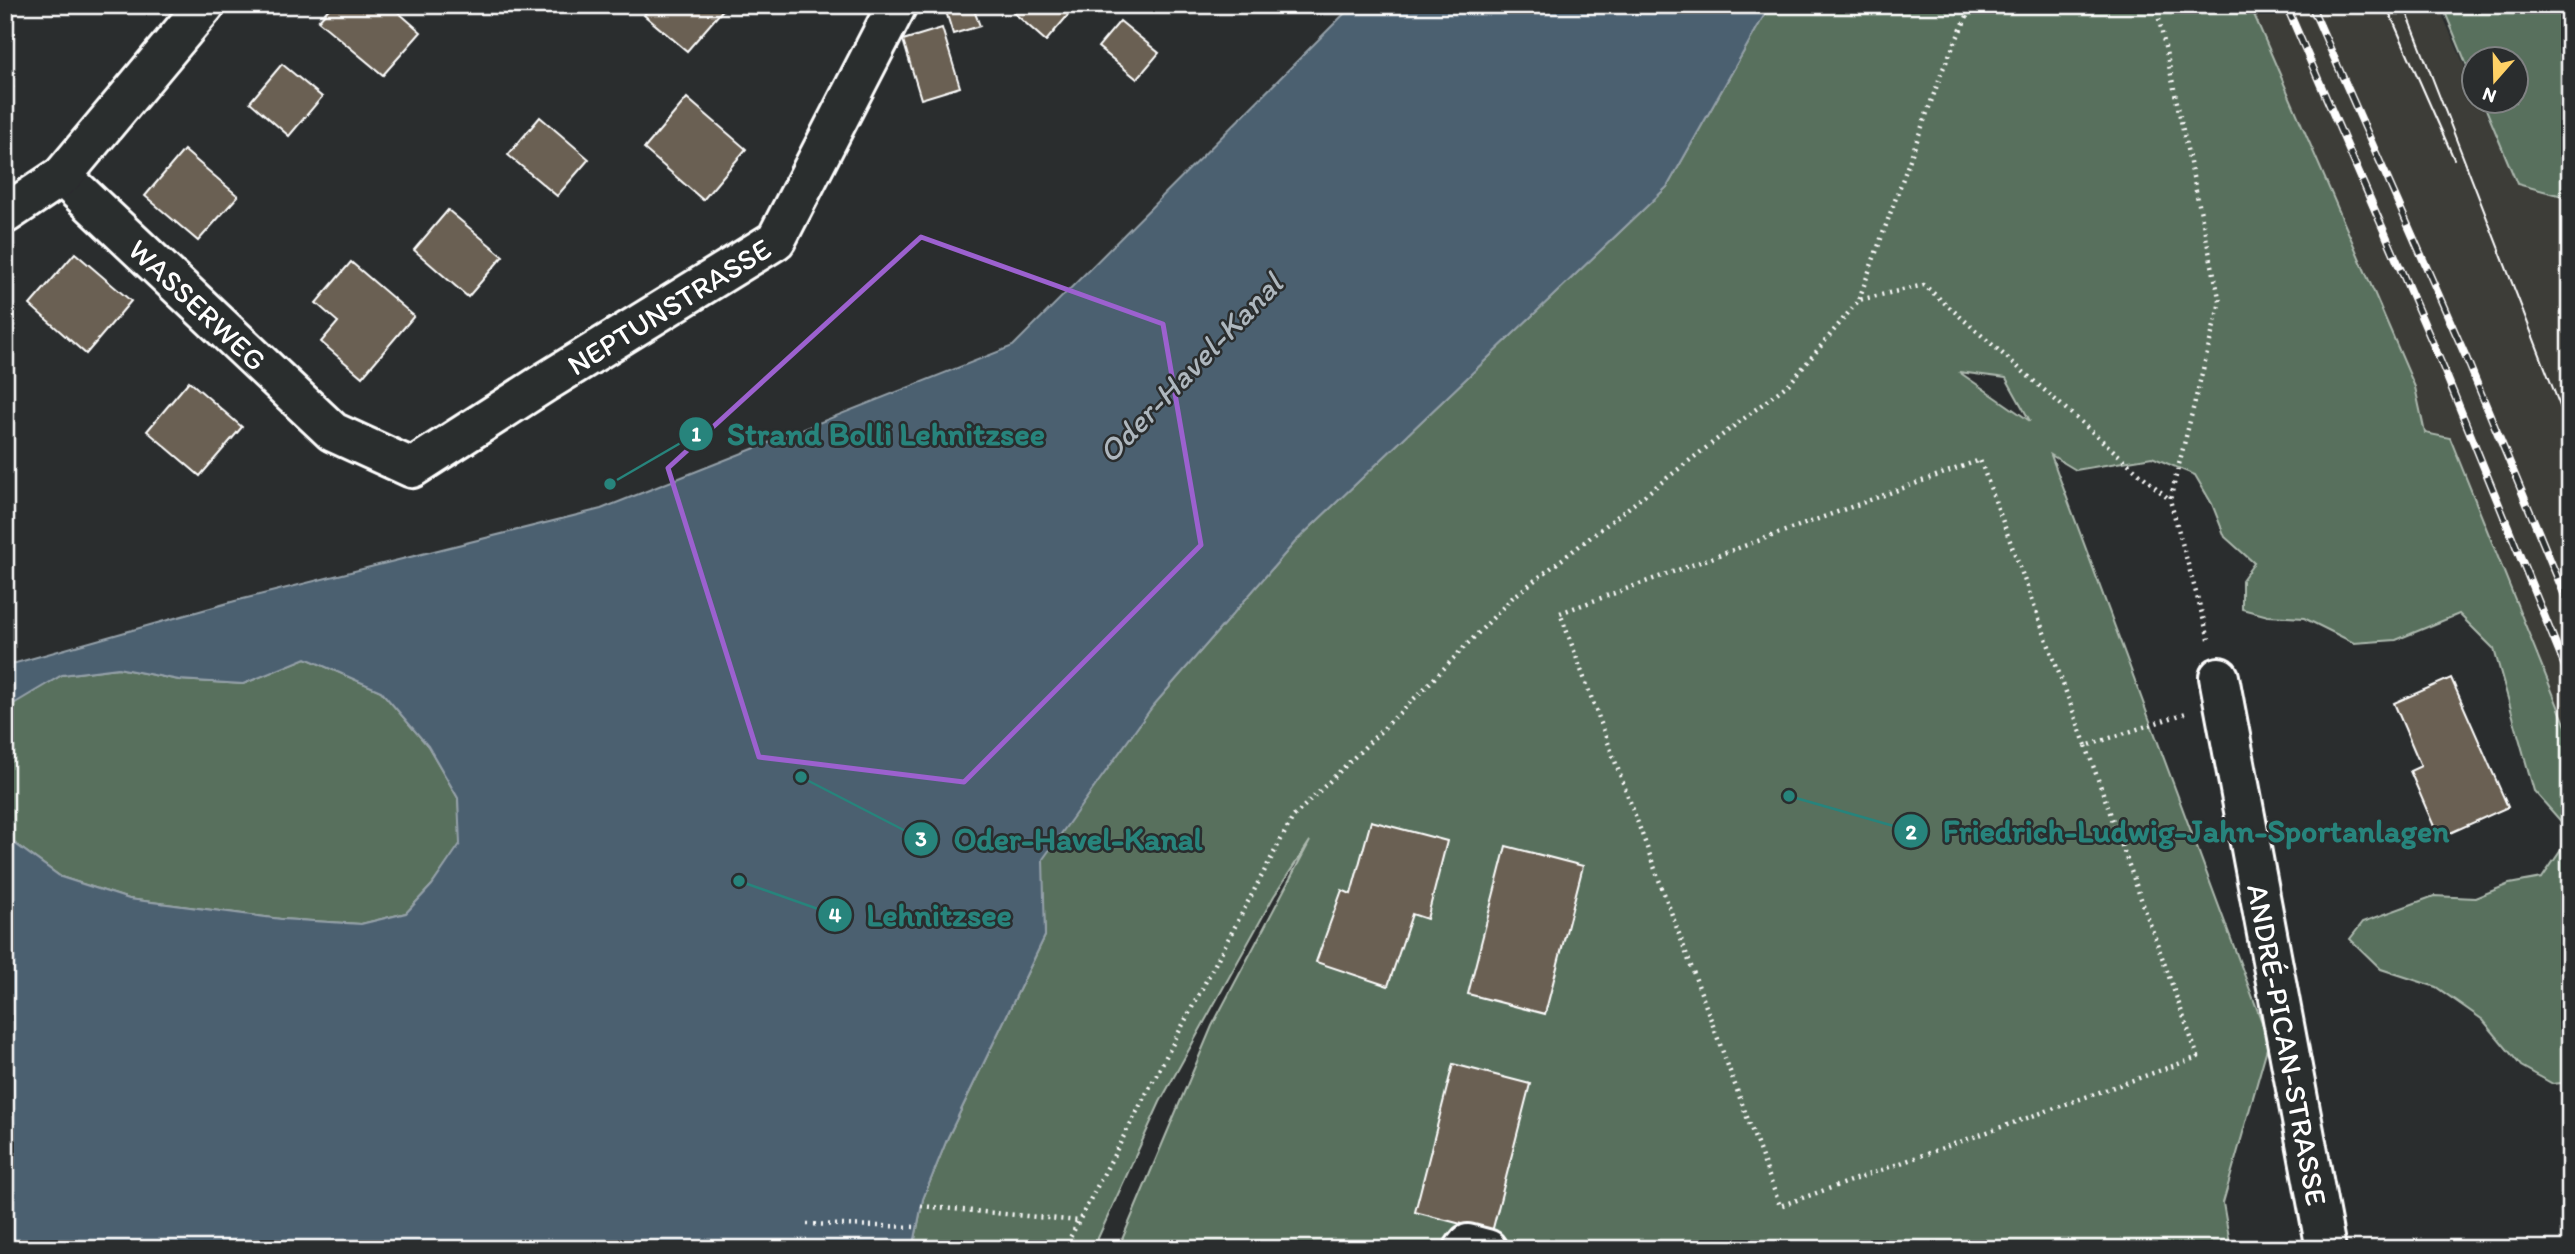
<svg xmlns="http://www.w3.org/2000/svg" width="2575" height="1254" viewBox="0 0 2575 1254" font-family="Itim,sans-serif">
  <rect width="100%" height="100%" fill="#2a2d2e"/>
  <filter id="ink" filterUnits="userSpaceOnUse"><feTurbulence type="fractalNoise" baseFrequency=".0143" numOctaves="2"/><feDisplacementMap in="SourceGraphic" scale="14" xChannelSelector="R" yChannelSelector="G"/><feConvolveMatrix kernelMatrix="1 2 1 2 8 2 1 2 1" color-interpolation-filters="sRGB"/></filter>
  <g filter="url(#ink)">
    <!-- built -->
    <path fill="#3d3d39" d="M2250 5H2438L2473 85 2474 102H2481L2517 183 2570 198V736L2450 439 2425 434 2415 387Z"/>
    <!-- green -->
    <path fill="#58705d" stroke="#acb8ae" stroke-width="2" fill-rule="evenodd" d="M1770 5H2250L2415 387 2425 433 2450 438 2570 736V1082L2553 1084 2521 1066 2483 1020 2436 987 2381 969 2350 939 2363 922 2434 896 2475 898 2509 884 2542 878 2561 850 2566 827 2534 791 2494 649 2459 614 2396 640 2354 643 2304 618 2268 616 2242 609V580L2254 563 2225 537 2212 504 2195 475 2152 457 2076 470 2051 455 2269 1041 2223 1203 2231 1249H1118L1212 1026 1310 841 1274 896 1160 1102 1093 1249H913L923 1199 948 1137 1045 936 1042 859 1152 707 1296 541 1667 187ZM1959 372 2006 378 2030 421Z
      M2442 5H2570V198L2517 184 2483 102H2516V60H2474L2473 80Z
      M306 658 381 691 428 746 458 798 461 844 432 885 406 913 361 924 281 919 129 899 61 877 10 840 5 831V709L10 704 62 675 118 668 179 680 243 684Z"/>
    <!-- water -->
    <path fill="#4c606f" stroke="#94a0a9" stroke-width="2" d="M1353 5H1770L1667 187 1296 541 1152 707 1043 859 1045 936 948 1137 923 1199 913 1249H5V831L10 840 61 877 129 899 281 919 361 924 406 913 432 885 460 844 458 798 428 746 381 691 306 658 243 684 179 680 118 668 62 675 5 709V666L235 601 601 509 1013 346Z"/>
    <!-- building -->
    <path fill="#6a6152" stroke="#fff" stroke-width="2" d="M332 5H390L421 32 383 75 318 21Z
      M652 5H727L687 51 644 15Z
      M944 5H972L980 26 953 34Z
      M1005 5H1073L1075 7 1046 41Z
      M1120 21 1159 53 1137 79 1098 47Z
      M942 28 960 87 921 99 903 40Z
      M282 64 322 97 289 136 250 102Z
      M5 78 13 87 5 93Z
      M687 98 746 149 703 200 644 149Z
      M540 117 589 159 557 196 508 155Z
      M184 150 238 196 198 241 145 196Z
      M448 210 503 256 468 297 414 250Z
      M75 253 131 301 86 354 30 305Z
      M351 262 414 316 362 377 321 342 338 322 316 303Z
      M189 381 242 427 200 476 147 431Z
      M2451 678 2508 807 2439 838 2410 771 2421 766 2394 703Z
      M1371 821 1447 841 1427 919 1412 914 1388 986 1316 962 1342 890 1351 894Z
      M1506 846 1583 866 1545 1014 1468 994Z
      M1453 1064 1530 1084 1492 1232 1415 1212Z"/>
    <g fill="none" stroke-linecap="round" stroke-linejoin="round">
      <!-- minor casing -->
      <g stroke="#fff" stroke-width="44">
        <g id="minor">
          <path id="s1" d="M62 176 333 432 412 468 544 383 776 240 897 5"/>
          <path d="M5 214 62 176 205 5"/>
          <path id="s2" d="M2219 677 2326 1249"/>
          <path d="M1464 1249 1468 1244 1487 1249"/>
        </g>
      </g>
      <!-- path -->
      <path stroke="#fff" stroke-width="4.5" stroke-dasharray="2 5" stroke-linecap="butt" d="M2156 5 2220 302 2170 500 2209 639
        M1859 299 1943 69 1972 5
        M2086 746 2198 1057 1780 1206 1560 613 1980 460 2086 746 2186 713
        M921 1206 1079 1221
        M807 1224 918 1227
        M1064 1249 1293 817 1422 691 1512 598 1791 382 1859 300 1924 285 2170 500"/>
      <!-- minor -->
      <use href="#minor" stroke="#2a2d2e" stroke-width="38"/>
      <!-- tram -->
      <path stroke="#fff" stroke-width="2" d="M2386 5 2454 159
        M2404 5 2570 432"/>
      <!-- rail casing -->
      <g stroke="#fff" stroke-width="8">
        <path id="rail" d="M2286 5 2443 367 2570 679
          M2311 5 2466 357 2570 608"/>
      </g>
      <!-- rail -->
      <use href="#rail" stroke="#2a2d2e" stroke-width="5" stroke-dasharray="16" stroke-linecap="butt"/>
    </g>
  </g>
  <!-- marked area -->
  <path fill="none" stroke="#9c61cf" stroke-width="5" stroke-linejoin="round" d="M921 237 1163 324 1201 545 964 782 759 757 668 468Z"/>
  <g text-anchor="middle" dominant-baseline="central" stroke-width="5" stroke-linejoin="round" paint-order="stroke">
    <!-- street labels -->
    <g font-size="30" fill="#fff" stroke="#2a2d2e">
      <text stroke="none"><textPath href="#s1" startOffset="187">WASSERWEG</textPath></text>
      <text stroke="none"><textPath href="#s1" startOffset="763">NEPTUNSTRASSE</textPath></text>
      <text stroke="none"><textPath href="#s2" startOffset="374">ANDRÉ-PICAN-STRASSE</textPath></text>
    </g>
    <!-- water labels -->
    <g font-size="32" font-style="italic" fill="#aeb7be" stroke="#2a2d2e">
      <text transform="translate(1190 368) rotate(-46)">Oder-Havel-Kanal</text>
    </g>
  </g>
  <!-- callouts -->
  <path fill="none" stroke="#27847c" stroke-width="2.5" d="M610 484L696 434M1789 796L1911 831M801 777L921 839M739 881L835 915"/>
  <g fill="#27847c" stroke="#2a2d2e" stroke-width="2.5">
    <circle cx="610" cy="484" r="7"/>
    <circle cx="1789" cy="796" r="7"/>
    <circle cx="801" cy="777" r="7"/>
    <circle cx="739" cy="881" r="7"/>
    <circle cx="696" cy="434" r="18"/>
    <circle cx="1911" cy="831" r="18"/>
    <circle cx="921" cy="839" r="18"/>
    <circle cx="835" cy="915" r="18"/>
  </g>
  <g font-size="21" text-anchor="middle" font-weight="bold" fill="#fff">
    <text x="696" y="441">1</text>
    <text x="1911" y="839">2</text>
    <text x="921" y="846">3</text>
    <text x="835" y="922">4</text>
  </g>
  <g font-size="32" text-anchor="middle" font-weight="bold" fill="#27847c" stroke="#2a2d2e" stroke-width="5" stroke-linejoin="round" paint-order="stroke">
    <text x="886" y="445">Strand Bolli Lehnitzsee</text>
    <text x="2196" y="842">Friedrich-Ludwig-Jahn-Sportanlagen</text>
    <text x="1078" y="850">Oder-Havel-Kanal</text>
    <text x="939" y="926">Lehnitzsee</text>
  </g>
  <!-- margin -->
  <rect width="2575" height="1254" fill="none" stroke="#2a2d2e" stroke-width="28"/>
  <rect x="14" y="14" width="2547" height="1226" fill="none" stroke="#fff" stroke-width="2.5" filter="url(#ink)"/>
  <!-- north arrow -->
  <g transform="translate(2495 80) rotate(200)"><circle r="33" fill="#2a2d2e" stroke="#7f8182" stroke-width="2"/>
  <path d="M0-5L12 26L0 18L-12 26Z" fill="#ffd166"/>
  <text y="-10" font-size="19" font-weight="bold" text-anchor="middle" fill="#ffffff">N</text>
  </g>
</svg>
